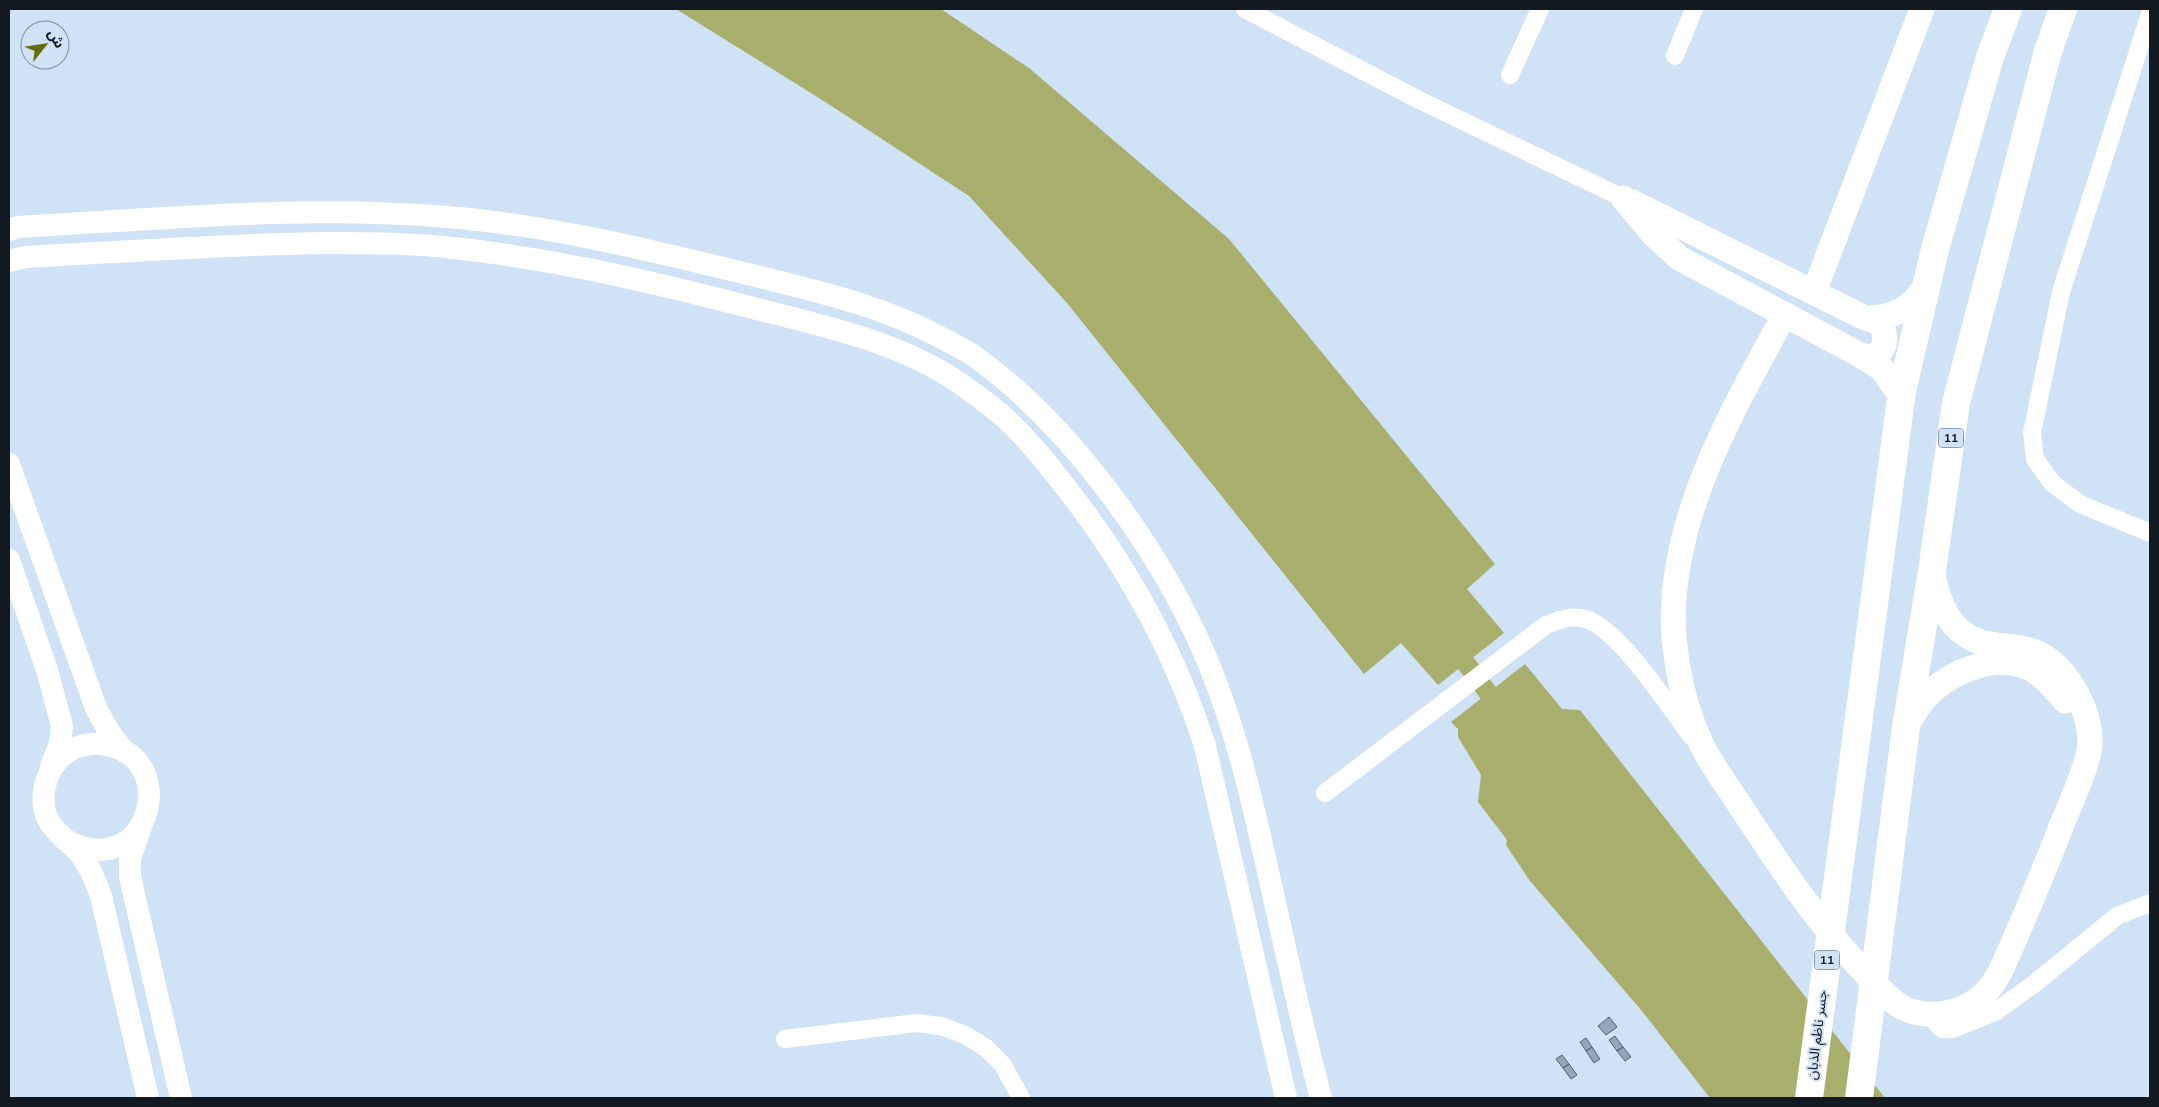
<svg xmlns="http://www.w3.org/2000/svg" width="2159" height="1107" viewBox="0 0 2159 1107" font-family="'Nunito Sans','Noto Sans Arabic',sans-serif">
  <rect width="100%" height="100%" fill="#cfe2f6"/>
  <!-- water -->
  <path fill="#a8ae6b" d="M676 9H941L1029 68 1229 239 1495 564 1467 589 1504 633 1438 685 1401 643 1364 674 1067 303 969 196 827 103Z
    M1525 664 1562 709 1580 710 1885 1098H1710L1642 1011 1530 881 1506 845 1507 840 1478 802 1481 775 1458 737V729L1451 722Z"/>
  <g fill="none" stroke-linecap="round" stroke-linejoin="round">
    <!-- canal -->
    <path stroke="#a8ae6b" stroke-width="19" d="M1450 642 1504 714"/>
  </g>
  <!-- building -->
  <path fill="#94a6b9" stroke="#506071" d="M1609 1017 1617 1027 1606 1035 1598 1026Z
    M1615 1036 1623 1047 1617 1051 1609 1040Z
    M1586 1038 1592 1047 1586 1051 1580 1042Z
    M1592 1047 1600 1059 1594 1063 1586 1051Z
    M1623 1047 1631 1057 1625 1061 1617 1051Z
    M1562 1055 1569 1064 1563 1068 1556 1059Z
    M1569 1064 1577 1075 1571 1079 1563 1068Z"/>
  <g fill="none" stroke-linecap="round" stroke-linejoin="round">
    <!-- minor -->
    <path stroke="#fff" stroke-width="18" d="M1245 9 1417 99 1623 198
      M2150 14 2061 292 2032 433 2035 459 2052 483 2080 504 2150 533
      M1675 56 1694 9
      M1510 75 1540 9
      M1325 793 1546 625C1559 620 1571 615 1586 619 1620 630 1669 707 1692 737
      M1938 1015 1936 1023 1942 1029H1953L1995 1012 2034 984 2117 916 2150 903
      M785 1039 916 1023 941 1026 965 1035 986 1048 1003 1065 1021 1098"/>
    <!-- tertiary -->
    <path stroke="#fff" stroke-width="22" d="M9 230 18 227C161 219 304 205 447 217 550 225 652 251 752 275 820 292 880 305 942 338 953 344 964 349 974 356 1068 423 1155 543 1202 648 1232 715 1249 787 1265 858 1283 938 1300 1019 1321 1098
      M9 261 25 257C125 252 226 244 327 243 369 243 412 243 454 248 556 259 657 283 757 309 827 327 900 342 961 384 975 394 992 406 1005 418 1031 442 1053 471 1074 498 1132 574 1176 655 1205 746L1286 1098
      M9 464 96 708 109 732 125 752
      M9 560 47 670 62 726 60 744 51 766
      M141 827 130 858V877L181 1098
      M64 839C151 889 186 748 97 744 81 743 63 752 54 765 42 783 38 810 54 828 62 838 73 845 81 855 90 868 96 881 101 896L148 1098"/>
    <!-- secondary -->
    <path stroke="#fff" stroke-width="25" d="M1623 198 1652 233 1679 258 1860 355 1882 369 1901 396
      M1632 202 1865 318C1892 319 1913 308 1926 285
      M1814 292 1922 9
      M1785 314C1732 411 1666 523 1674 637 1677 670 1684 703 1697 734 1707 759 1724 781 1739 804 1779 865 1821 929 1873 981 1883 992 1894 1005 1908 1010 1935 1020 1967 1012 1987 991 1992 986 1996 979 2000 972 2023 923 2043 872 2063 822 2071 802 2089 764 2090 743 2090 708 2066 664 2033 651 2016 645 1997 647 1981 642 1948 632 1938 601 1932 571
      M1860 355C1863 355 1868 357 1871 357 1887 354 1889 330 1877 322 1873 320 1869 319 1865 318
      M1906 727C1913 714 1920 702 1931 692 1953 671 1993 655 2024 666 2040 671 2054 688 2065 701"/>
    <!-- trunk -->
    <path stroke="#fff" stroke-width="28" d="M1809 1098 1902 391 1935 249 1990 57 2008 9
      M1859 1098 1906 727 1932 571 1956 403 2048 51 2063 9"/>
  </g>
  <g text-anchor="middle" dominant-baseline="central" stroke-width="4" stroke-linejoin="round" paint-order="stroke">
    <!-- shield labels -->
    <g fill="#cfe2f6" stroke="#4b5560" stroke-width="1">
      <rect x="1938.5" y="428.5" width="25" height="19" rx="4"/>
      <rect x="1814.5" y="950.5" width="25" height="19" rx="4"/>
    </g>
    <g font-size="12" font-weight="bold" fill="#131920">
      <text x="1951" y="438">11</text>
      <text x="1827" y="960">11</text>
    </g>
    <!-- street labels -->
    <g font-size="14" fill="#131920" stroke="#cfe2f6">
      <text transform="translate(1817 1035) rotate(-83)">جسر ناظم الذبان</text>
    </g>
  </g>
  <!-- border -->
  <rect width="2159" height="1107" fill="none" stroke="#131920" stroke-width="20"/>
  <!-- north arrow -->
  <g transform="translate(45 45) rotate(60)"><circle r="24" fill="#cfe2f6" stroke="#8492a0"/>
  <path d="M0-4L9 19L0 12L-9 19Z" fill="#666b0d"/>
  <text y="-8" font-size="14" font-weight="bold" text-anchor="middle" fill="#131920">ش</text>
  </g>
</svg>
